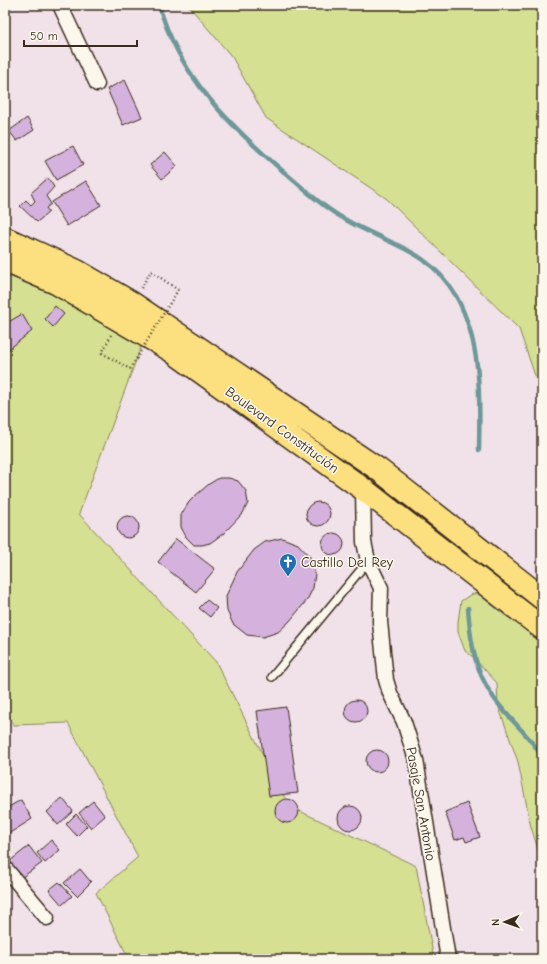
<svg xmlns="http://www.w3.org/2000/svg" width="547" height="964" viewBox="0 0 547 964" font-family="'Comic Neue',sans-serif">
  <rect width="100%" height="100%" fill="#f0e2e8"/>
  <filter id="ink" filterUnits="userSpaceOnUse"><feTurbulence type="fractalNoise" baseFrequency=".025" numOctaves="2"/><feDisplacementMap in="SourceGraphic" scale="8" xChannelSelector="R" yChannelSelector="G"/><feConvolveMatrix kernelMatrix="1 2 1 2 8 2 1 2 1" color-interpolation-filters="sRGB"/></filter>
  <g filter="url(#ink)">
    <!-- green -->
    <path fill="#d5e093" stroke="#888558" d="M188 5H542V396L519 329 387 199 266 118 232 57Z
      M5 262 145 336 79 514 216 662 289 806 416 866 434 959H129L96 893 138 857 68 723 14 725 5 710Z
      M477 593 503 614 539 638 542 627V862L531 827 518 762 498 705 497 683 473 657 465 651 458 632V622L461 601 470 595Z"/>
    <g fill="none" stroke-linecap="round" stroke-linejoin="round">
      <!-- stream -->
      <path stroke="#6d9799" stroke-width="4.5" d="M159 5C179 76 229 125 284 172 304 189 323 207 346 220 389 245 429 249 456 296 482 343 480 398 479 450
        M468 608C471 649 476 680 505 712 518 727 532 739 542 757"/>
    </g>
    <!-- building -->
    <path fill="#d5b2dd" stroke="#3b2a1e" d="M125 80 142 117 123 125 107 89Z
      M27 118 34 130 17 141 9 131Z
      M73 146 83 165 56 180 45 161Z
      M165 152 177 166 162 179 150 165Z
      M48 178 54 187 46 196 51 204 46 208 49 212 37 222 20 206 26 200 31 205 35 201 31 193Z
      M86 181 101 205 67 226 52 202Z
      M55 306 64 314 53 327 45 319Z
      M22 314 32 331 9 349 5 342V324Z
      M219 478H229L238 481 246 491 248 503 243 513 224 533 210 543 202 545H194L186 537 181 527V515L189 502 195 496 209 484Z
      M306 514a12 12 0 1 1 24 0a12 12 0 1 1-24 0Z
      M117 527a11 11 0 1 1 22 0a11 11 0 1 1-22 0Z
      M322 544a11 11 0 1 1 22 0a11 11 0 1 1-22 0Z
      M282 538 298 544 310 557 315 574 313 588 307 600 289 622 278 632 263 637 247 635 233 624 227 611 226 596 237 572 254 550 265 542Z
      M176 539 215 569 196 592 158 562Z
      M207 600 217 608 210 617 199 608Z
      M345 711a11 11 0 1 1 22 0a11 11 0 1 1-22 0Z
      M286 707 298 793 269 796 257 711Z
      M366 761a11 11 0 1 1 22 0a11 11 0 1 1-22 0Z
      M62 798 73 811 58 825 47 812Z
      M275 811a12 12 0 1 1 24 0a12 12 0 1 1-24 0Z
      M21 800 32 819 5 836V809Z
      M93 801 105 816 91 828 79 813Z
      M467 803 480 837 466 842 464 837 455 840 445 812Z
      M338 818a12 12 0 1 1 24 0a12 12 0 1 1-24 0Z
      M76 814 87 826 77 836 66 824Z
      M51 840 60 850 45 863 37 853Z
      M29 846 42 863 21 878 10 861Z
      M80 869 91 882 77 896 64 883Z
      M59 882 72 896 62 905 49 890Z"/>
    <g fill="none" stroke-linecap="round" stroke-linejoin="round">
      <!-- service casing -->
      <g stroke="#3b2a1e" stroke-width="10">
        <path id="service" d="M272 677 368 561"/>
      </g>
      <!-- minor casing -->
      <g stroke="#3b2a1e" stroke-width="17">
        <path id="minor" d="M60 5 97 84
          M363 489 364 542 368 561 381 588 380 622 386 680 390 693 404 722 416 760 448 959
          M5 868 47 918"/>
      </g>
      <!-- trunk casing -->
      <g stroke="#3b2a1e" stroke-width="25">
        <path id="trunk" d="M5 238 77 271 132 303 378 469 542 598
          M5 261 56 283 172 351 363 489 542 628"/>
      </g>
      <!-- path -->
      <path stroke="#3b2a1e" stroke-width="2.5" stroke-dasharray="1 3" stroke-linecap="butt" d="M141 288 151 271 178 290
        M111 335 102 353 130 369"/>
      <!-- service -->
      <use href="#service" stroke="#fbf7ec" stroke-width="7"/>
      <!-- minor -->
      <use href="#minor" stroke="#fbf7ec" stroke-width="14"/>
      <!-- trunk -->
      <use href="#trunk" stroke="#fce080" stroke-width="22"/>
      <!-- path-bridge -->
      <path stroke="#3b2a1e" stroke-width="2.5" stroke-dasharray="1 3" stroke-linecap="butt" d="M130 369 178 290"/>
    </g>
  </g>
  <!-- icons -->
  <defs>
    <g id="church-pin" transform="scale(0.9)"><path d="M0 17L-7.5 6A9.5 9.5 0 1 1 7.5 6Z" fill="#1f6fb2" stroke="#fbf7ec"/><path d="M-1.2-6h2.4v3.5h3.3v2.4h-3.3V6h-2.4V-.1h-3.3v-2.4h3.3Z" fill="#fff"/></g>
  </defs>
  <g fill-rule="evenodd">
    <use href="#church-pin" x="288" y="562"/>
  </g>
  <g text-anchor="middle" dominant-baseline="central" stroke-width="3" stroke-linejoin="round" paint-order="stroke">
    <!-- street labels -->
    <g font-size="14" fill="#3b2a1e" stroke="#fbf7ec">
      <text transform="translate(282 430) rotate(36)">Boulevard Constitución</text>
      <text transform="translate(421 804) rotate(80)">Pasaje San Antonio</text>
    </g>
    <!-- poi labels -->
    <g font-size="14" fill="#3b2a1e" stroke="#fbf7ec" text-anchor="start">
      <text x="301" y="562">Castillo Del Rey</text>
    </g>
  </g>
  <!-- margin -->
  <rect width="547" height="964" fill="none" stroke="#fbf7ec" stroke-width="20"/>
  <rect x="10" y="10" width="527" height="944" fill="none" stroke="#3b2a1e" stroke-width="1.5" filter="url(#ink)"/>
  <!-- north arrow -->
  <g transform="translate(505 922) rotate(268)" stroke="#fbf7ec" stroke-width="3" paint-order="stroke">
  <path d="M0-3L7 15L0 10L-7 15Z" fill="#3b2a1e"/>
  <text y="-6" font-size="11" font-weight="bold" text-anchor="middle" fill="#3b2a1e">N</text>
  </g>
  <!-- scale -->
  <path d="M24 40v6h113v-6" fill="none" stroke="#3b2a1e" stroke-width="2"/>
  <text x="30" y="40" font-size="12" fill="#3b2a1e" stroke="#fbf7ec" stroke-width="3" paint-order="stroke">50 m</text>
</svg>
